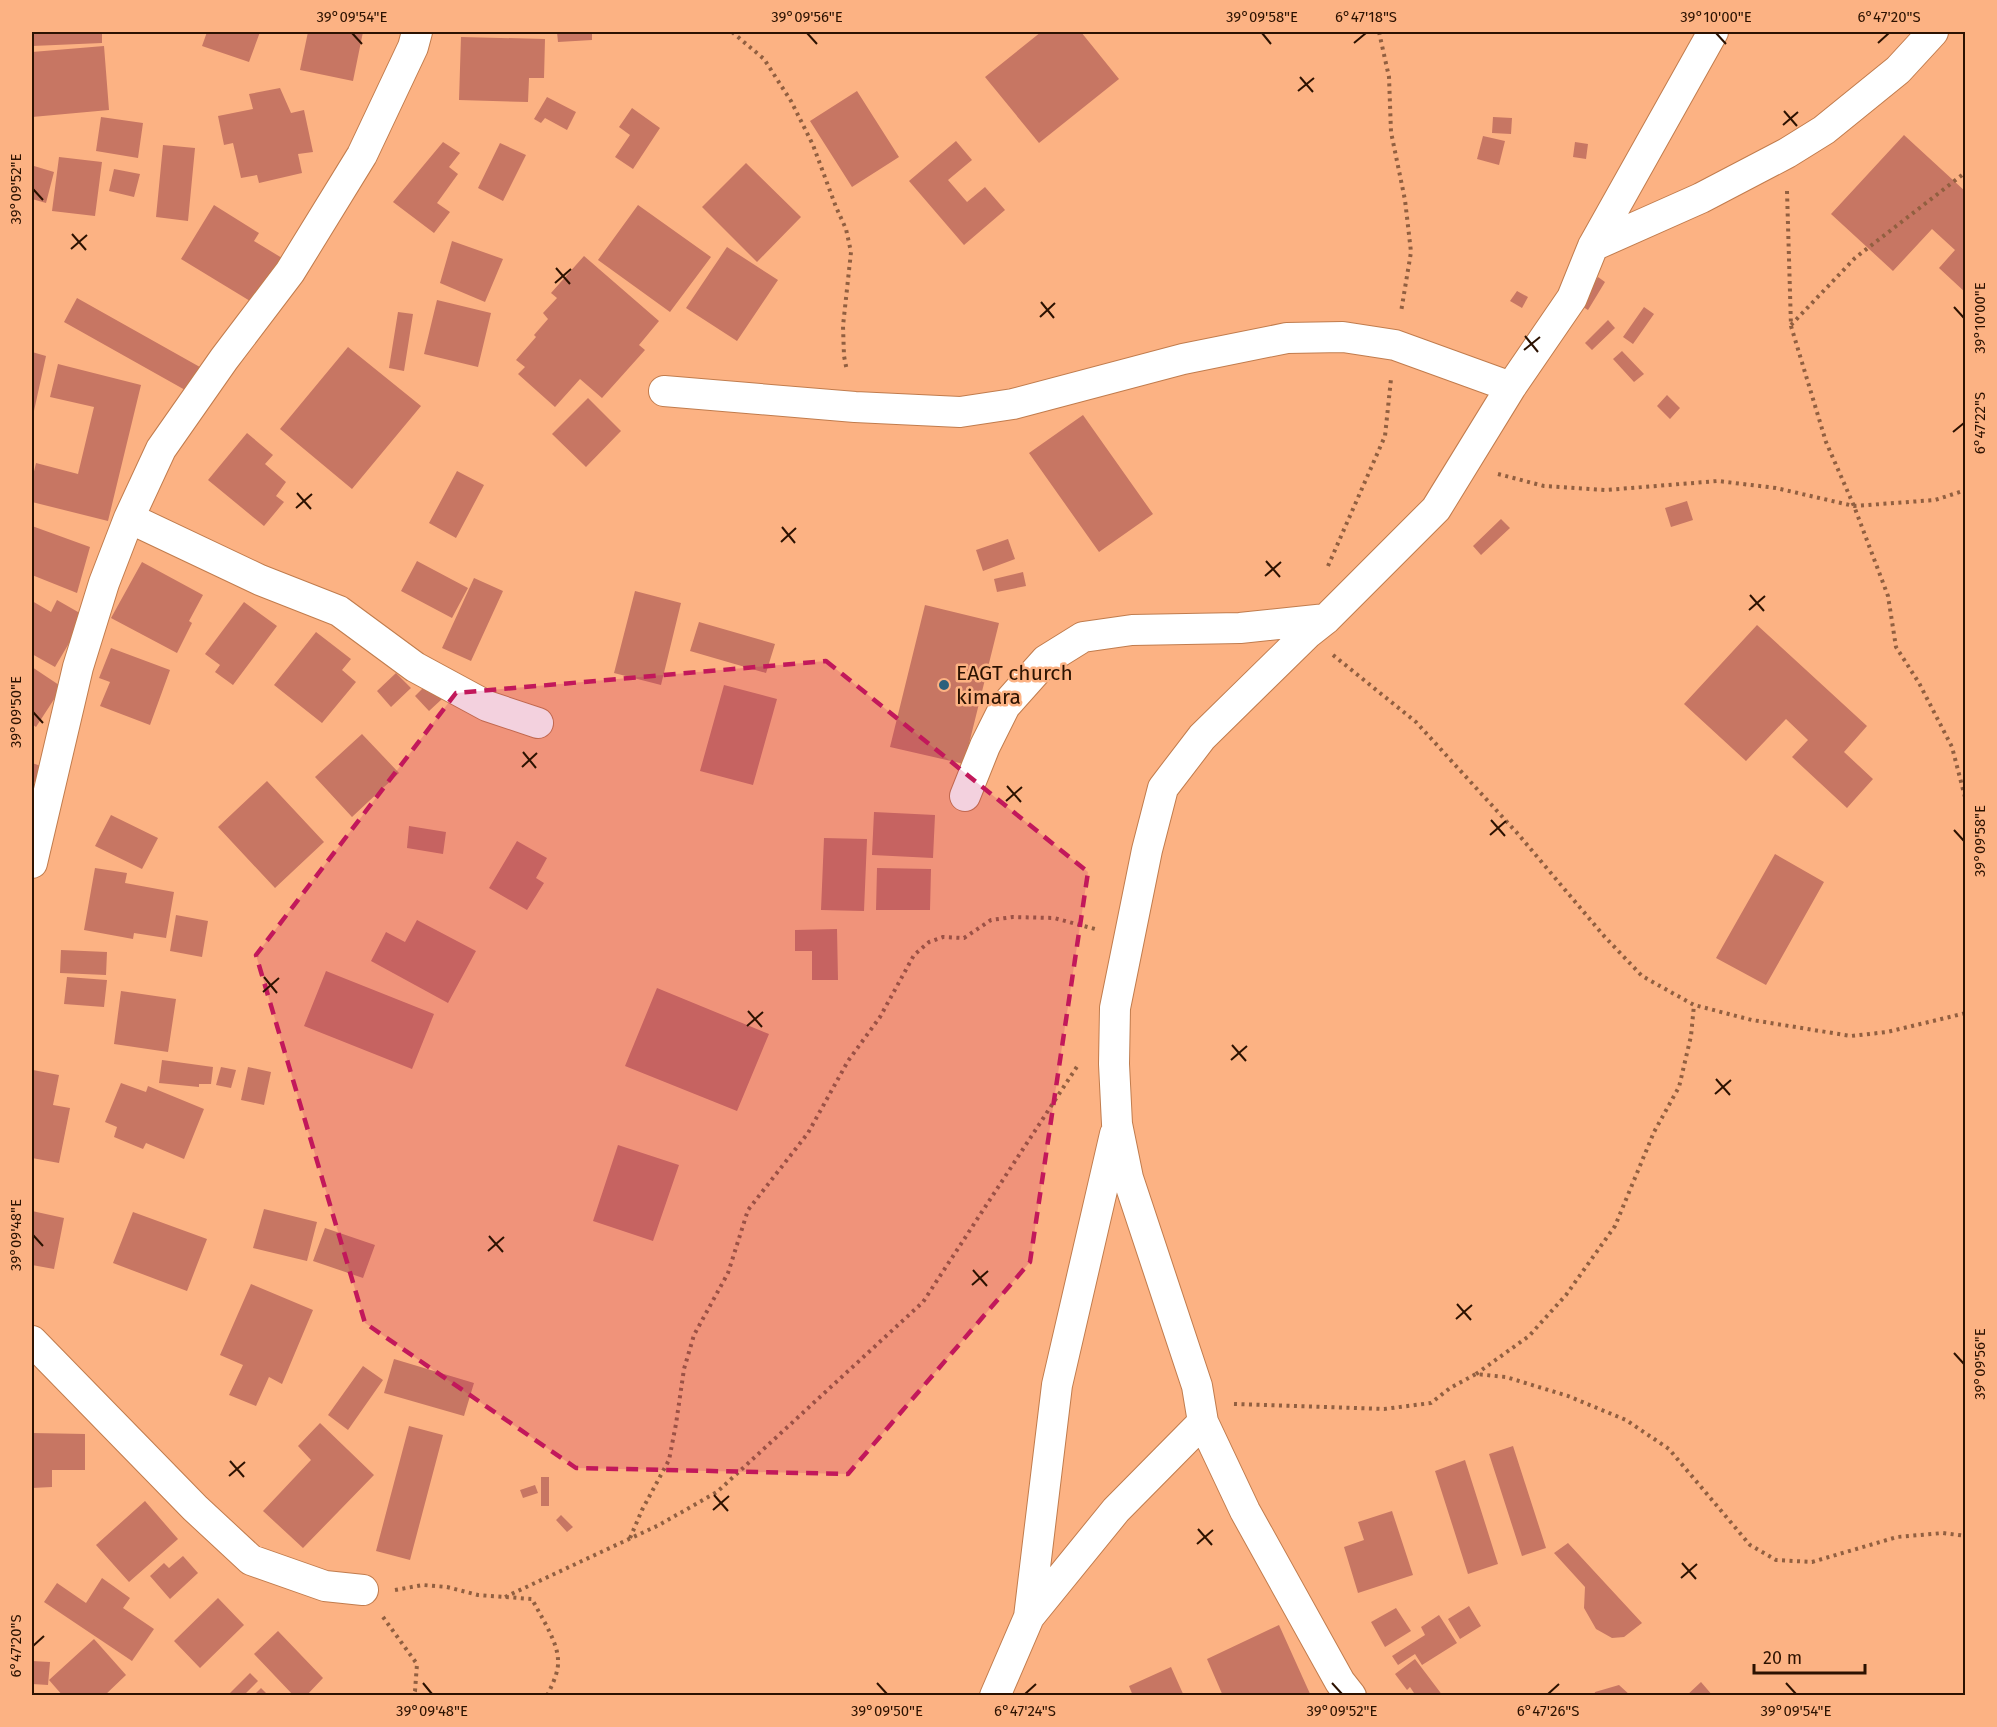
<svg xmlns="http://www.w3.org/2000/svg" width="1997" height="1727" viewBox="0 0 1997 1727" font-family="'Fira Sans',sans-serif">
  <rect width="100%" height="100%" fill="#fcb283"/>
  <!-- building -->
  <path fill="#c77663" d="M32 32H102V43L32 46Z
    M207 32H260L249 62 202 46Z
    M308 32H363L353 81 300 70Z
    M557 32H592V40L558 42Z
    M1041 32H1081L1119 79 1039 143 985 77Z
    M461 37 545 39 544 78H529L528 102 459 100Z
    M104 46 109 110 32 117V52Z
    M280 88 291 113 304 110 313 152 298 154 302 173 259 183 257 175 241 178 233 143 224 145 218 116 253 109 249 94Z
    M857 91 899 157 852 187 810 121Z
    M547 97 576 112 567 130 545 118 541 123 534 119Z
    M632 108 660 128 633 169 615 157 630 135 619 127Z
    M101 117 143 123 138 158 96 151Z
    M1493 117 1512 118 1511 134 1492 133Z
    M1904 135 1966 192V293L1939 268 1955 250 1932 229 1893 271 1831 214Z
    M1483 136 1505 141 1499 165 1477 159Z
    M956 141 972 160 948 180 967 202 985 187 1005 210 964 245 909 181Z
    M443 142 460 153 449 167 458 174 437 203 450 212 434 233 393 202Z
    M1575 142 1588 144 1586 159 1573 157Z
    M500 143 526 155 503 201 478 188Z
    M163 145 195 148 188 221 156 217Z
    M59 157 102 162 95 216 52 211Z
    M746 163 801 217 757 262 702 207Z
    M34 166 54 172 46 203 32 199V176Z
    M114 169 140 174 134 197 109 191Z
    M214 205 259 233 254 241 282 258 255 304 181 259Z
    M638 205 711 257 670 312 598 260Z
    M452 241 503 259 485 302 440 283Z
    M727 247 778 280 737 341 686 308Z
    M584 256 659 321 639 345 645 350 602 398 580 379 555 407 518 374 525 367 516 360 536 337 534 335 548 319 543 313 557 298 551 293Z
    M1598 277 1605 282 1588 310 1580 305Z
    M1517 291 1528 297 1522 308 1510 301Z
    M77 298 207 371 194 395 64 322Z
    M437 300 491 313 478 367 424 354Z
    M1644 307 1654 314 1633 344 1623 337Z
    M398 312 413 314 404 371 389 368Z
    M1608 320 1615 328 1592 350 1585 343Z
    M348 347 421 406 352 489 280 429Z
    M1622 351 1644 374 1634 382 1613 359Z
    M32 352 46 356 32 420Z
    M58 364 141 385 108 521 32 502V480L36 463 78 474 94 407 50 397Z
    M1667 395 1680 408 1670 419 1657 406Z
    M588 398 621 431 586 467 552 434Z
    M1083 415 1153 514 1099 552 1029 453Z
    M247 433 273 455 265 464 286 482 276 496 284 502 264 526 208 480Z
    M457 471 484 485 456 538 429 523Z
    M1687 501 1693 520 1671 527 1665 508Z
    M1501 519 1510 528 1481 555 1473 546Z
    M32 526 90 547 77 593 32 575Z
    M1008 539 1015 559 983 571 976 550Z
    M417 561 468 588 452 618 401 591Z
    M142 562 203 595 189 621 192 623 177 653 111 618Z
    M1023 572 1026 586 997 592 994 579Z
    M474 578 503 591 471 661 442 648Z
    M635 591 681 603 661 685 614 673Z
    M57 600 85 616 55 667 32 654V601L51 612Z
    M244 602 277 626 233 685 215 672 220 665 205 654Z
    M925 605 999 623 964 764 890 747Z
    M699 622 775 644 766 673 690 651Z
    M1757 625 1867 726 1844 752 1873 779 1847 808 1792 757 1808 740 1786 719 1746 761 1684 704Z
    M316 632 351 659 342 670 356 682 322 723 274 685Z
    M111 648 170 670 150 725 100 706 110 682 99 678Z
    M32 667 62 687 36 727 32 724Z
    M396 673 411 688 391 707 377 691Z
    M428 683 442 699 429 711 415 696Z
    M724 685 777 699 753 785 700 771Z
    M362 734 399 773 352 817 315 777Z
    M32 763 41 766 32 789Z
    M267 781 324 842 275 888 218 827Z
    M874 812 935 815 933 858 872 855Z
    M111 815 158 838 142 869 95 846Z
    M409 826 446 832 443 854 407 848Z
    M824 838 867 839 864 911 821 910Z
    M517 841 547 858 536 878 544 883 527 910 489 888Z
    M1775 854 1824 882 1766 985 1716 958Z
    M95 868 127 873 125 883 174 892 166 938 134 933 133 939 84 930Z
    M877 868 931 869 930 910H876Z
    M176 915 208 921 202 957 170 951Z
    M417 920 476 951 448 1003 371 961 386 932 405 942Z
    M837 929 838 980H812V951H795V930Z
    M61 950 107 952 106 975 60 973Z
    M326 971 434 1014 412 1069 304 1026Z
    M67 977 107 980 104 1007 64 1004Z
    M657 988 769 1034 737 1111 625 1066Z
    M121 991 176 999 168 1052 114 1044Z
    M162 1060 213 1067 211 1084H199V1087L159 1083Z
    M221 1067 236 1070 231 1088 216 1085Z
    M248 1067 271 1072 264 1105 241 1100Z
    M33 1070 59 1075 53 1105 70 1108 59 1163 32 1158Z
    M121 1083 146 1092 148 1086 204 1109 184 1159 146 1143 143 1149 114 1137 117 1127 105 1122Z
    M618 1145 679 1165 653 1241 593 1221Z
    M264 1209 317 1222 307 1261 253 1248Z
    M32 1211 64 1218 54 1269 32 1265Z
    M133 1212 207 1239 187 1291 113 1263Z
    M325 1228 375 1245 363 1278 313 1261Z
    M251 1284 313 1310 282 1384 269 1377 256 1406 229 1395 243 1365 220 1355Z
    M394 1359 474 1383 464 1416 384 1393Z
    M363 1366 383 1380 348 1430 328 1415Z
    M320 1423 374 1475 303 1548 263 1511 311 1460 298 1446Z
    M409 1426 443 1435 410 1560 376 1551Z
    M32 1433 85 1434V1470H52V1487L32 1488Z
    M1513 1446 1546 1548 1522 1556 1489 1454Z
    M1465 1460 1498 1564 1468 1574 1435 1471Z
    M541 1477H549V1506H541Z
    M535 1485 538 1493 523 1498 520 1490Z
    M145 1501 178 1539 129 1582 96 1545Z
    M1392 1511 1413 1575 1358 1593 1344 1547 1364 1540 1358 1522Z
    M561 1515 573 1527 567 1532 556 1520Z
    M1568 1543 1642 1623 1624 1637 1612 1638 1596 1629 1584 1608 1585 1587 1554 1553Z
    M183 1556 198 1573 170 1599 150 1576 164 1563 169 1568Z
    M102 1578 130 1598 123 1608 154 1629 132 1661 44 1602 57 1583 86 1603Z
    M218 1598 244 1625 200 1668 174 1641Z
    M1469 1606 1481 1626 1460 1639 1448 1619Z
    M1396 1608 1411 1631 1385 1647 1371 1622Z
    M1439 1615 1457 1643 1422 1665 1415 1654 1398 1665 1392 1656 1425 1635 1421 1627Z
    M1279 1625 1311 1696H1223L1207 1659Z
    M278 1631 323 1678 306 1696H294L254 1654Z
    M94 1639 126 1675 104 1696H63L49 1680Z
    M1415 1659 1443 1696H1416L1410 1687 1407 1690 1395 1674Z
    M32 1661 50 1662 48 1685 32 1684Z
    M1171 1667 1184 1696H1133L1129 1686Z
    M250 1673 258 1681 243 1696H227Z
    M1701 1682 1713 1696H1686Z
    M1619 1685 1631 1696H1594L1595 1692Z
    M261 1688 269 1696H253Z"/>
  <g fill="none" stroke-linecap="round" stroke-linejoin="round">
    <!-- minor casing -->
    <g stroke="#c17c4d" stroke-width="32">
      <path id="minor" d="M1593 246 1701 198 1787 153 1824 130 1898 70 1933 32
        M664 391 855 407 960 412 1013 404 1183 359 1287 338 1343 337 1395 345 1511 387
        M129 518 260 580 339 611 415 667 487 706 538 723
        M965 796 985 746 1005 706 1046 660 1083 637 1132 630 1240 628 1326 619
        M32 863 78 667 104 583 129 518 161 449 224 359 290 272 362 155 413 47 417 32
        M32 1341 195 1508 251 1560 325 1586 363 1590
        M1029 1617 1057 1385 1115 1134
        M995 1696 1029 1617 1116 1510 1203 1422
        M1351 1696 1340 1682 1245 1511 1203 1422 1197 1386 1128 1178 1117 1124 1114 1064 1115 1008 1147 850 1163 788 1202 737 1307 634 1326 619 1436 509 1511 387 1572 298 1593 246 1713 32"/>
    </g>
    <!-- path -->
    <path stroke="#915f40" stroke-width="4" stroke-dasharray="3 4.5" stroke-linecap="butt" d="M732 32 764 59 791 101 813 145 836 207 846 229 851 252 843 326 844 356 847 371
      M1379 32 1389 77 1391 132 1405 200 1411 252 1401 312
      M1787 191 1791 326 1826 442 1854 506 1888 596 1896 647 1919 683 1952 747 1966 801
      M1791 325 1855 258 1966 172
      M1498 474 1544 486 1606 490 1718 481 1776 488 1854 506 1935 500 1966 490
      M1328 566 1385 436 1391 379
      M1333 655 1416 722 1518 834 1604 936 1642 976 1694 1005 1752 1020 1851 1036 1887 1032 1966 1013
      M1476 1374 1529 1336 1566 1295 1615 1226 1654 1132 1679 1087 1691 1036 1694 1005
      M1234 1404 1384 1409 1431 1403 1450 1388 1476 1374 1506 1377 1568 1396 1626 1420 1669 1449 1750 1545 1776 1560 1812 1562 1897 1537 1943 1533 1966 1536
      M630 1538 642 1510 669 1460 676 1424 684 1369 694 1335 728 1273 748 1210 808 1133 848 1061 880 1017 914 955 929 942 943 937 964 938 991 920 1013 917 1054 918 1095 929
      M395 1590 423 1585 447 1587 478 1595 532 1599C540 1615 558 1642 558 1660 559 1672 552 1685 547 1696
      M505 1597 659 1525 717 1492 923 1302 1078 1065
      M383 1617 417 1664 415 1691 413 1696"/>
    <!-- minor -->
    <use href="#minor" stroke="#fff" stroke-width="30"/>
  </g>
  <!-- marked area -->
  <path fill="#c2185b" fill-opacity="0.2" stroke="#c2185b" stroke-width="4.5" stroke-dasharray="12 8" stroke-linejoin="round" d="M826 661 1088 872 1030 1262 848 1474 576 1468 365 1323 256 955 456 693Z"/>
  <!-- ticks -->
  <path fill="none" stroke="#2c1201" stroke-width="2" d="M352 33 362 44M807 33 817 44M1262 33 1271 44M1716 33 1726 44M1354 43 1366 33M1878 43 1889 33M1300 77 1313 92M1298 91 1314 78M1784 111 1797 126M1783 125 1798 112M33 189 43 200M72 234 86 250M71 249 87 235M556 268 570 284M555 283 571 269M1041 302 1054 318M1954 307 1964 318M1040 317 1055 303M1525 336 1538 352M1524 350 1540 337M1953 432 1964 423M297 493 311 509M296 508 312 494M782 527 795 543M781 542 796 528M1266 561 1280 577M1265 576 1281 562M1750 595 1764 611M1749 610 1765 596M33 712 43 723M523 752 536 768M522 767 537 753M1007 786 1021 802M1006 801 1022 787M1491 820 1505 836M1954 830 1964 841M1490 835 1506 821M264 977 277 993M263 992 279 978M748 1011 762 1027M747 1026 763 1012M1232 1045 1246 1061M1231 1060 1247 1046M1716 1079 1730 1095M1715 1094 1731 1080M33 1235 43 1246M489 1236 503 1252M488 1251 504 1237M973 1270 987 1286M972 1285 988 1271M1457 1304 1471 1320M1456 1319 1472 1305M1954 1353 1964 1364M230 1461 244 1477M229 1476 245 1462M714 1495 728 1511M713 1510 729 1496M1198 1529 1212 1545M1197 1544 1213 1530M1682 1563 1696 1579M1681 1578 1697 1564M33 1646 44 1636M423 1683 432 1694M877 1683 887 1694M1332 1683 1342 1694M1786 1683 1796 1694M1025 1694 1036 1684M1548 1694 1559 1684"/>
  <!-- markers -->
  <circle fill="#2b607c" stroke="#fcb283" stroke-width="2" cx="944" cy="685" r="6"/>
  <g text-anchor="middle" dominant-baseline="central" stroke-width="5" stroke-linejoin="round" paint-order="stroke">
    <!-- poi labels -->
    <g font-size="21" fill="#2c1201" stroke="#fcb283" text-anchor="start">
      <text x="956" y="673">EAGT church<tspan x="956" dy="24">kimara</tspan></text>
    </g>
  </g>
  <!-- border -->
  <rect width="1997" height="1727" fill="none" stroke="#fcb283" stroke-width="66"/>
  <!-- scale -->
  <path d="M1754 1664v9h111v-9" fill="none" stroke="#2c1201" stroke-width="3"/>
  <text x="1763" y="1664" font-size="18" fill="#2c1201" stroke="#fcb283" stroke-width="4.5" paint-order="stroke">20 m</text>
  <rect x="33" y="33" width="1931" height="1661" fill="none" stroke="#2c1201" stroke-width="2"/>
  <g font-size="15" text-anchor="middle" fill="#2c1201">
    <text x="352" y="22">39°09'54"E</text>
    <text x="807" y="22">39°09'56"E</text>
    <text x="1262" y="22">39°09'58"E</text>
    <text x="1366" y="22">6°47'18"S</text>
    <text x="1716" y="22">39°10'00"E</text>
    <text x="1889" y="22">6°47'20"S</text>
    <text transform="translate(16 189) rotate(-90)" y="5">39°09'52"E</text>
    <text transform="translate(1980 318) rotate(-90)" y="5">39°10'00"E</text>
    <text transform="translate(1980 423) rotate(-90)" y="5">6°47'22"S</text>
    <text transform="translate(16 712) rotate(-90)" y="5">39°09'50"E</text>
    <text transform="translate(1980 841) rotate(-90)" y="5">39°09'58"E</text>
    <text transform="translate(16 1235) rotate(-90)" y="5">39°09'48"E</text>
    <text transform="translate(1980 1364) rotate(-90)" y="5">39°09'56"E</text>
    <text transform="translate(16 1646) rotate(-90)" y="5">6°47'20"S</text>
    <text x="432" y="1716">39°09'48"E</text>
    <text x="887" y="1716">39°09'50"E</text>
    <text x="1025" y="1716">6°47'24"S</text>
    <text x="1342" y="1716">39°09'52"E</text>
    <text x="1548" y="1716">6°47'26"S</text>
    <text x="1796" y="1716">39°09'54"E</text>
  </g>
</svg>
